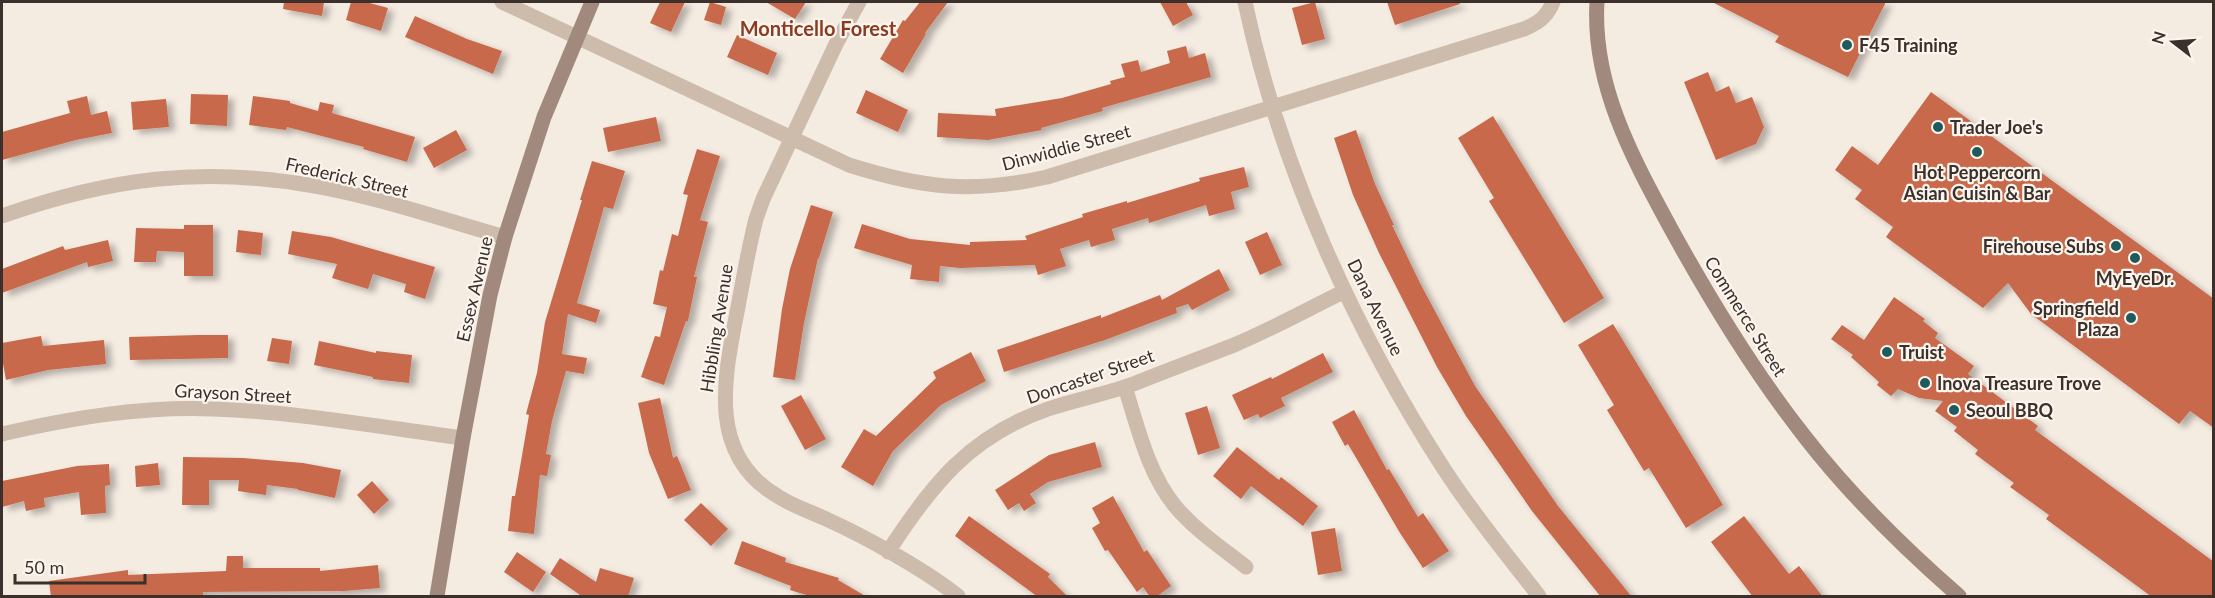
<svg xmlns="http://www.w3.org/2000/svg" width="2215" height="598" viewBox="0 0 2215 598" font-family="Lato,sans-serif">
  <defs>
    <filter id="shadow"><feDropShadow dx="6" dy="4" stdDeviation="3" flood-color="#0004"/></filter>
  </defs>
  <rect width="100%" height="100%" fill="#f4ebe1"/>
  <!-- building -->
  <path fill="#c8694b" filter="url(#shadow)" d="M284 2H324L322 16 283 9Z
    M351 2H366L388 8 381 31 346 20Z
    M660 2H685L671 32 650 23Z
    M710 2 726 7 721 25 704 20Z
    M766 2H806L795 19Z
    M920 2H948L925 33 926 34 903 73 880 59 903 20 905 21Z
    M1160 2H1186L1193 15 1173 26Z
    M1315 2 1325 39 1302 45 1292 8Z
    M1387 2H1459L1460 4 1395 25Z
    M1712 2H1886L1848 77 1775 42 1779 36Z
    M415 16 467 39 502 51 493 74 405 37Z
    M737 35 777 53 768 75 727 57Z
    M1186 46 1189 58 1205 53 1211 77 1102 108 1103 111 1041 128 1042 130 988 140 937 137 938 113 996 116 995 109 1062 98 1111 84 1110 81 1125 77 1121 64 1138 60 1141 72 1170 63 1167 51Z
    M1708 72 1716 92 1729 86 1736 103 1752 97 1764 127 1756 144 1716 160 1684 82Z
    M866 90 908 110 898 132 856 113Z
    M1931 92 2214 299V428L2190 411 2179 424 2031 314 2008 283 1983 308 1886 237 1893 227 1855 199 1862 190 1835 170 1852 146 1878 165Z
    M191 94 228 95 227 126 190 124Z
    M87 96 91 115 107 111 112 133 76 140 2 160V132L70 113 67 101Z
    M253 96 290 101V103L318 111 320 102 334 105 332 113 415 137 407 162 363 149 364 147 287 127 286 130 249 125Z
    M166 99 169 127 133 130 131 102Z
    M1493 116 1604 298 1564 323 1489 201 1494 198 1458 138Z
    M656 117 661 141 608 152 603 128Z
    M456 130 467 150 434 168 423 148Z
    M1356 130 1375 184 1394 225H1392L1420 283 1475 386 1558 506 1632 597H1601L1532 511 1466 416 1437 367 1379 253 1353 195 1334 138Z
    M697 149 720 156 700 220 708 222 694 277H697L688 321H686L664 385 641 377 655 336 660 337 667 307 653 304 660 270 663 271 672 234 678 236 688 195 683 194Z
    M592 161 625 171 613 209 604 207 577 303 600 310 596 323 568 314 562 354 587 358 584 374 566 371 552 421 546 454 551 455 547 476 540 475 534 534 508 531 512 496H515L529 415 526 414 537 373 545 322 582 200H580Z
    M1244 167 1249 187 1231 192 1235 209 1209 216 1206 205 1149 223 1148 218 1112 229 1115 240 1091 247 1089 240 1060 249 1066 266 1038 275 1035 265 960 268 940 266 939 282 910 279 912 265 854 248 862 224 910 239 970 245V242L1027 240 1025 236 1083 217 1082 214 1127 201V203L1200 181 1199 178Z
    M811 205 833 212 819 258H818L804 323 795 380 773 377 782 309 790 269Z
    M184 225H213V276H184V252L157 251 156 262H134L136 228 184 229Z
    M238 230 263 233 261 255 236 252Z
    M292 231 331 237 435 267 425 299 404 292 406 284 373 274 368 289 332 278 337 264 288 254Z
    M1267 232 1282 265 1260 275 1245 242Z
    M108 240 113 261 88 267 87 262 2 293V269L63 246 65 250Z
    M1219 269 1230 290 1192 310 1188 304 1176 308 1177 313 1105 340 1004 372 997 350 1101 315V318L1160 295 1162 300Z
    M1894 297 1925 319 1923 321 1938 333 1935 338 1974 366 1968 374 2038 426 2035 430 2214 562V597H2152L2046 519 2049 515 2010 487 2014 483 1975 454 1978 450 1954 431 1957 427 1935 411 1943 401 1919 398 1898 389 1891 396 1877 385 1879 382 1851 357 1853 355 1831 339 1842 325 1864 340Z
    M1613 324 1723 505 1686 528 1649 468 1644 471 1607 410 1614 405 1578 345Z
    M198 335H228V358L130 360 129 337Z
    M41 336 43 346 104 340 106 364 48 370 6 380 2 358V343Z
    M272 338 292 341 289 364 267 361Z
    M319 341 376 353V351L412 355 409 383 373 379V377L314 365Z
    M971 352 986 381 941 405 893 451 873 486 841 467 864 429 876 436 936 378 933 372Z
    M1323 353 1333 372 1281 398 1285 406 1260 418 1258 414 1244 420 1232 395 1271 377 1272 379Z
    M801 395 826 439 805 450 781 406Z
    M660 398 673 458 677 456 691 490 668 499 649 453 638 403Z
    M1207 406 1220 448 1198 455 1185 413Z
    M1354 410 1387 470 1389 469 1418 517 1423 513 1449 551 1423 568 1400 533 1348 444 1345 446 1332 422Z
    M1095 442 1102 467 1048 482 1030 494 1036 503 1024 511 1019 503 1008 510 995 490 1049 455Z
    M1237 447 1279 480 1281 477 1318 506 1303 526 1251 486 1241 499 1213 476Z
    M183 457 243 458 303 463 341 470 335 498 298 490V489L267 485 266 495 238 491 239 480H209V505H182Z
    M158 463 160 485 136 487 135 466Z
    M109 464 110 485 105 486 106 513 81 515 79 492 44 498 45 507 26 511 24 501 2 507V481L77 466Z
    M372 481 389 500 374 514 357 495Z
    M1113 496 1144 552 1147 550 1171 586 1156 597H1150L1143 587 1137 592 1108 550 1105 551 1092 528 1100 523 1092 508Z
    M701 503 728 529 711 546 684 520Z
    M969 516 1050 574 1048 577 1068 597H1038L955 536Z
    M1744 516 1789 574 1799 566 1823 597H1753L1711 542Z
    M1335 528 1342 571 1318 575 1311 532Z
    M742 541 786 558 785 562 839 578 838 580 867 597H813L790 590 791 586 734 564Z
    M517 552 546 572 533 592 504 572Z
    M227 556H243V568H320V571L378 565 380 588 344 591 203 592V595L173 597H51L49 581 128 570V575L226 571Z
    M560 558 596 582 600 568 634 578 628 597H583L550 574Z"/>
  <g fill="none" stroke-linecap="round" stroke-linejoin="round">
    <!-- street -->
    <path stroke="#cdbbac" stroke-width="15" d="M502 2 849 165C922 188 971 194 1047 177L1524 29C1538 23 1547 17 1553 2
      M859 2 836 44 763 199 756 219C748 250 743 281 737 312 724 379 707 456 779 497 793 506 809 511 824 518 866 537 922 568 958 596
      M1245 2C1279 164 1354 330 1444 469 1473 514 1507 555 1539 596
      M2 216C110 178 201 166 315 186 378 197 444 220 505 237
      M1125 387C1138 428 1148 473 1175 506 1195 530 1222 548 1246 567
      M2 434C71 418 142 406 214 409 297 412 380 427 463 438
      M888 552C931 485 970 436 1048 409 1077 399 1107 394 1136 383 1168 370 1201 358 1234 345 1272 329 1308 309 1345 291"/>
    <!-- secondary -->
    <path stroke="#a18a7d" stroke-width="15" d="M1597 2C1592 84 1632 157 1670 227 1710 300 1753 371 1805 437 1850 495 1904 548 1959 596
      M437 596 463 438 490 295 505 237 544 117 592 2"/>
  </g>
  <!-- markers -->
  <g fill="#1f5a5e" stroke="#fbf5ee" stroke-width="2">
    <circle cx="1847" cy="45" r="6"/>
    <circle cx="1938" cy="127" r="6"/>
    <circle cx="1977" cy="152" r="6"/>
    <circle cx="2116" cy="246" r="6"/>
    <circle cx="2135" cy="258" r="6"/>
    <circle cx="2131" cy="318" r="6"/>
    <circle cx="1887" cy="352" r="6"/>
    <circle cx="1925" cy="383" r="6"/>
    <circle cx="1954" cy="410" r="6"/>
  </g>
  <g text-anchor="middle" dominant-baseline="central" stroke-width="4.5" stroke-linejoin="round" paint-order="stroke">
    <!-- poi labels -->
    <g font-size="18" font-weight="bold" fill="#3b302b" stroke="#fbf5ee" text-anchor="start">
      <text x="1859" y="45">F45 Training</text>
      <text x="1950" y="127">Trader Joe's</text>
      <text x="1977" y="172" text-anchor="middle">Hot Peppercorn<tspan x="1977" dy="21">Asian Cuisin &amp; Bar</tspan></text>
      <text x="2104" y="246" text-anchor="end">Firehouse Subs</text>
      <text x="2135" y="278" text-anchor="middle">MyEyeDr.</text>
      <text x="2119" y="308" text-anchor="end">Springfield<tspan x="2119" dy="21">Plaza</tspan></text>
      <text x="1899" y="352">Truist</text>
      <text x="1937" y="383">Inova Treasure Trove</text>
      <text x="1966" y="410">Seoul BBQ</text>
    </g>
    <!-- street labels -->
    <g font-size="18" fill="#3b302b" stroke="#fbf5ee">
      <text transform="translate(1066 147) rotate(-15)">Dinwiddie Street</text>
      <text transform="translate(347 177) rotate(13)">Frederick Street</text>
      <text transform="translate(474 289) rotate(-77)">Essex Avenue</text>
      <text transform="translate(1376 307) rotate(64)">Dana Avenue</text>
      <text transform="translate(1746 316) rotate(58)">Commerce Street</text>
      <text transform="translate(716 328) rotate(-81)">Hibbling Avenue</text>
      <text transform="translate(1090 376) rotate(-19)">Doncaster Street</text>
      <text transform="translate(233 393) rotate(3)">Grayson Street</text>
    </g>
    <!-- neighbourhood labels -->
    <g font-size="20" font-weight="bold" fill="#8c3b22" stroke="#fbf5ee">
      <text x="818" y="28">Monticello Forest</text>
    </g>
  </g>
  <!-- border -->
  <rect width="2215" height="598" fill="none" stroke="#3b302b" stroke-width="6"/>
  <!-- north arrow -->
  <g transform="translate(2173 42) rotate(287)" stroke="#fbf5ee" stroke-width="4.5" paint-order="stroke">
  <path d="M0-4.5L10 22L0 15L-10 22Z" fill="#3b302b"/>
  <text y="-9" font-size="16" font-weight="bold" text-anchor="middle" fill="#3b302b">N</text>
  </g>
  <!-- scale -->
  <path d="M15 574v9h130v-9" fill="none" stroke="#3b302b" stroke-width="3"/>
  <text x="24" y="574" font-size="18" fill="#3b302b" stroke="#fbf5ee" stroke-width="4.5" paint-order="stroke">50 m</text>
</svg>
